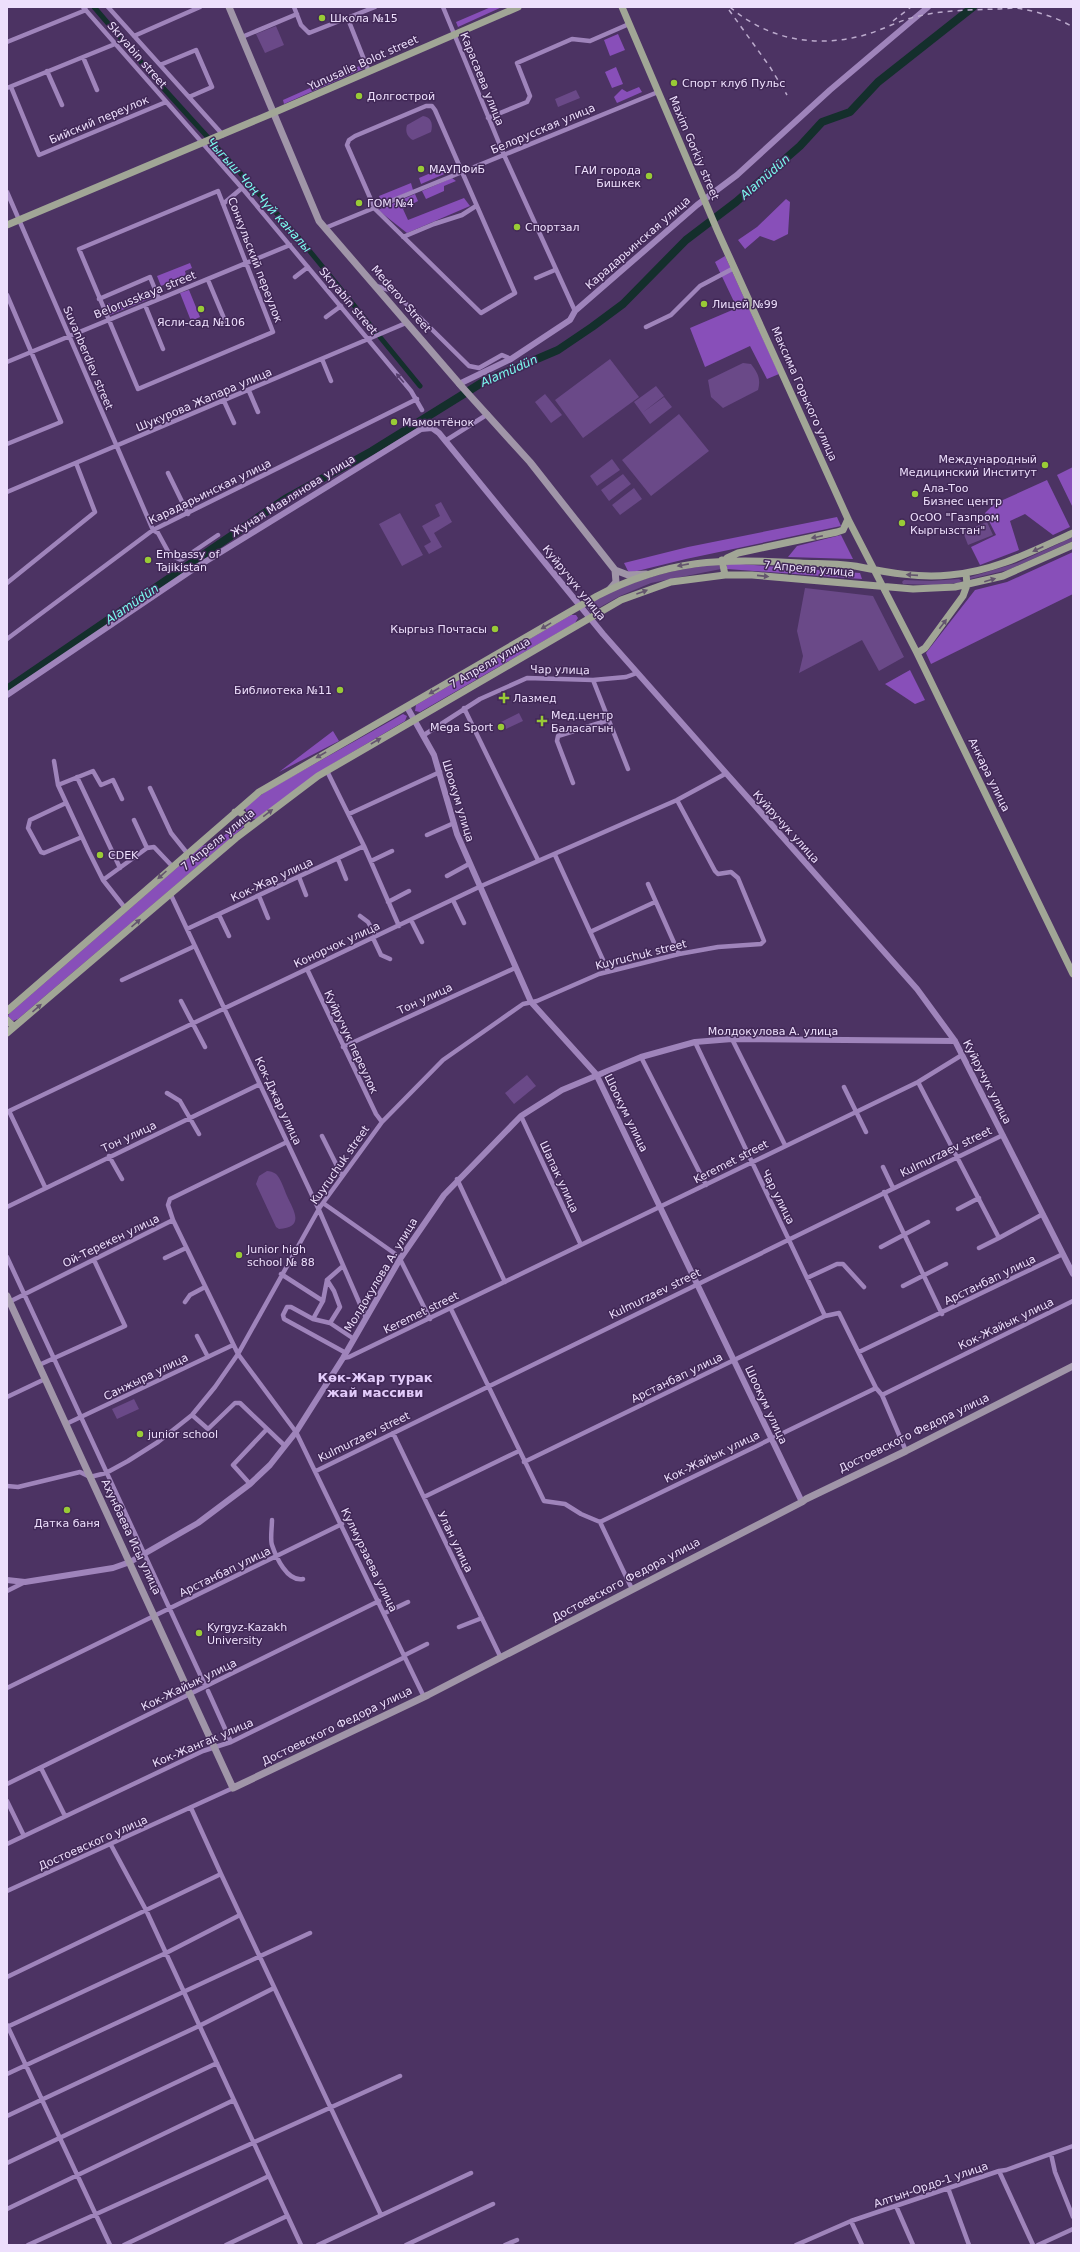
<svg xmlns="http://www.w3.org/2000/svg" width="1080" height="2252" viewBox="0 0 1080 2252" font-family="'DejaVu Sans',sans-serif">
  <rect width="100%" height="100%" fill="#4c3363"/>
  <!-- green -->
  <path fill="#6a4988" d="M276 26 284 45 265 53 256 34Z
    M576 90 580 98 558 107 555 99Z
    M423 116C432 117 433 125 431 132L413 140C407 137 405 131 407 125Z
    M610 359 639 397 583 438 555 400Z
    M743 363 751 364C758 373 761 379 758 390L723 408 711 397 708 380Z
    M656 386 664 396 642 413 634 402Z
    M545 394 562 415 551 423 535 402Z
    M664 397 672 407 650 424 642 413Z
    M679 414 709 451 651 496 622 460Z
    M612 459 620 470 597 486 590 476Z
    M623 474 631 484 609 501 601 490Z
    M634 488 642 499 620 515 612 505Z
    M441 502 452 522 434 533 442 547 429 554 424 546 431 542 422 526 440 516 435 505Z
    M400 513 423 555 402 566 379 524Z
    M987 522 993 535 968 545 963 532Z
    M1073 537V541L1008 570 970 579V577L1017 563Z
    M712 565H719L721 569 651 583 620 596 593 611 590 612 587 608V605C625 582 668 570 712 565Z
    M959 579 962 581 958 583 933 585 903 584 902 582 904 580 931 581Z
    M805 588 873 596 904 657 879 671 862 640 799 673 803 656 797 631Z
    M519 713 523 721 506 729 501 722Z
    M527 1075 536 1086 514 1104 505 1093Z
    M267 1171C270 1171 273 1172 276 1174 281 1179 284 1189 287 1196 294 1211 305 1227 279 1229L276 1227 256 1184 259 1176Z
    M134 1399 139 1409 117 1419 112 1409Z"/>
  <!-- forest -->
  <path fill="#884fb9" d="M491 7H502L458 27 456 22Z
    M618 34 625 50 610 56 604 40Z
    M364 64 365 68 284 104 283 100Z
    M616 67 623 84 612 88 605 72Z
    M639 87 642 92 617 103 614 97 622 89 627 92Z
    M447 166 449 172 421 184 419 178Z
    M452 178 456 181 444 186V191L426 199 422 191Z
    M411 183 413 190 382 203 379 196Z
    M415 194 418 201 403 209 408 220 464 198 470 206 407 233 378 210Z
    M786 199 790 202 788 234 774 241 760 236 745 249 738 240 757 227Z
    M725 256 779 374 767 379 750 346 705 367 690 328 737 308 715 262Z
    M190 263 192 268 185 271 186 275 161 286 157 276Z
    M189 290 200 317 191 321 180 293Z
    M152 292 154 297 110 315 105 305 109 303 112 309Z
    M1073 467V508L1057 475Z
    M1047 480 1070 527 1053 535 1025 514 1010 521 1019 550 980 565 971 547 996 535 985 513 994 504Z
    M837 517 841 526 686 559 629 573 624 563 688 547Z
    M841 535 853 559 788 557 797 546Z
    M1073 552V594L931 664 926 653 975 590 1007 582Z
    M727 563 860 573 862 579 727 569Z
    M571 615H576L578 618 575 623 420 712 415 711 416 705Z
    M910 670 925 700 915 704 885 684Z
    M403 714 407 716 405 721 334 763 256 819 249 818 245 808 247 805 268 790Z
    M333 731 339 741 279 772Z
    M243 821 245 826 18 1019 13 1021 8 1016 10 1013 202 846 214 843Z"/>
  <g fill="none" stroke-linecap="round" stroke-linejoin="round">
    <!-- canal -->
    <path stroke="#142f2c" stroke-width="5" d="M94 7 165 90 299 238 420 386"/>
    <!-- river -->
    <path stroke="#142f2c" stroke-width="8" d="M7 689 285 499 372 451 483 382 558 350 592 327 623 304 686 240 736 202 800 146 822 122 850 112 878 82 973 7"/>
    <!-- minor -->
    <path stroke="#9f84bb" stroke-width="4.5" d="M83 7 242 188 411 391 422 410
      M108 7 223 135
      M294 7 301 25 309 33 375 7
      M443 7 504 155 575 311
      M348 19 369 72
      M134 36 200 7
      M242 37 297 14
      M7 42 86 10
      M83 57 97 90
      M160 65 196 50 212 87 189 97
      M47 71 62 105
      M11 87 39 155 166 102
      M7 88 115 44
      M426 106H432L435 110 515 293 481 313 375 209 347 145 349 140 355 136Z
      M488 118 527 102 530 96 517 63 572 39 590 41 629 24
      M218 191 273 332 138 389 79 249Z
      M7 192 153 530 158 533 170 555 181 560 218 535
      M223 204 242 188
      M325 228 658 92
      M403 237 434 224 462 215 476 206
      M295 277 308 267
      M536 278 555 270
      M208 280 226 323
      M376 286 393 291 469 366 479 368 502 355 511 359
      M7 295 61 422 7 444
      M99 299 150 277 159 299
      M145 305 163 349
      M326 317 341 306
      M646 327 671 315 700 286 734 268
      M322 359 331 381
      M7 362 290 245
      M249 391 258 412
      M224 401 234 423
      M445 441 488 414
      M168 473 188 514
      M7 492 406 323
      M7 583 95 512 76 463
      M7 639 153 530 417 399
      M593 680 628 769
      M464 708 538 860
      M424 735 480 699 527 678 593 680 626 677 637 673
      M54 761 58 785 89 852 103 880 125 908
      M327 771 364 846 399 926
      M77 777 120 868
      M573 783 557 741 558 736 609 720
      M58 785 93 771 101 785 113 780 122 799
      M150 788 171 833 187 853
      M66 803 30 820 28 828 41 852 44 853 82 837
      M349 814 440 772
      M134 820 147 848
      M427 835 454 823
      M555 855 608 971
      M338 859 346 879
      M371 861 392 851
      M447 876 469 864
      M299 877 306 895
      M103 880 147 848 154 847 172 866
      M648 884 679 954
      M170 893 319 1210 366 1318
      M259 896 268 918
      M453 900 464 923
      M388 902 409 891
      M219 915 229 936
      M360 916 368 922 376 936
      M411 920 422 942
      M187 929 364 846
      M590 932 655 902
      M373 938 381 955 390 959
      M307 969 376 1114 382 1122
      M122 980 195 946
      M181 1001 205 1047
      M732 1039 785 1145
      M695 1042 825 1316
      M343 1047 515 968
      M641 1057 706 1185
      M918 1082 999 1238 1043 1214
      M844 1087 866 1132
      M167 1093 180 1101 199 1134
      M9 1111 45 1187
      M7 1112 479 887 677 800 725 774
      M521 1116 581 1245
      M322 1136 342 1176
      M109 1156 122 1179
      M883 1167 893 1188
      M457 1179 505 1282
      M884 1192 942 1314
      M323 1203 394 1253 400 1259 430 1319
      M7 1207 260 1084
      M958 1209 979 1198
      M173 1220 238 1354 296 1432 424 1697
      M881 1247 928 1222
      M979 1248 999 1238
      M7 1257 204 1683
      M165 1258 186 1248
      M343 1266 327 1280 323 1301 313 1319 330 1323 354 1339
      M281 1274 323 1301
      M807 1278 837 1264H843L864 1287
      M327 1280 334 1291 340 1307 330 1323
      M903 1286 946 1264
      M9 1302 173 1220 168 1205 170 1199 287 1142
      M185 1302 190 1295 205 1287
      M451 1309 544 1501 565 1504 581 1514 600 1522 632 1589
      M313 1319 291 1307H287L283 1315 284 1319 346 1353
      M197 1336 208 1357
      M859 1352 1063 1254
      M343 1358 349 1357 918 1082 962 1055
      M39 1365 125 1326 94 1260
      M882 1395 1073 1301
      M7 1397 45 1379
      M192 1415 208 1429 235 1403H240L285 1446
      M66 1424 233 1345
      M393 1433 501 1658
      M524 1462 825 1316 839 1313 876 1388 882 1395 906 1451
      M316 1471 1003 1135
      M250 1484 233 1465 267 1429
      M7 1486 18 1487 80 1472 90 1477 106 1473 128 1461 158 1442 192 1415 215 1387 238 1354 320 1207 382 1122 443 1060 523 1004 537 1001 599 974 679 954 718 947 761 944 764 941 738 878 731 872 718 874 715 871 677 800
      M424 1497 519 1451
      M272 1520C272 1527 270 1540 272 1545 276 1557 287 1582 303 1579
      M600 1522 876 1388
      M7 1591 25 1582
      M385 1613 408 1602
      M459 1627 482 1618
      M405 1655 427 1644
      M7 1688 342 1524
      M208 1691 231 1742
      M41 1768 65 1816
      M7 1784 379 1601
      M7 1801 24 1836
      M7 1844 203 1751 231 1742 405 1657
      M111 1845 146 1910 301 2245
      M221 1874 381 2215
      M7 1891 233 1788
      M7 1977 221 1874 191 1808
      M7 2025 110 2245
      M7 2027 166 1953 240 1915
      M7 2074 310 1933
      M7 2116 199 2026 274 1988
      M1051 2154 1055 2172 1073 2217
      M7 2163 217 2063
      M999 2171 1033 2245
      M948 2188 969 2245
      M896 2206 913 2245
      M7 2209 234 2100
      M851 2221 862 2245
      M28 2245 400 2076
      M124 2245 269 2176
      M226 2245 287 2216
      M318 2245 471 2173
      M406 2245 493 2204
      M505 2245 517 2240
      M796 2245 851 2221 999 2171 1006 2170 1073 2146
      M1038 2245 1073 2229"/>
    <!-- tertiary -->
    <path stroke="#9f84bb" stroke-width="6" d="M459 384 511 359 570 320 575 311 697 205 737 175 830 90 928 7
      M7 695 195 568 421 429 432 428 439 433 603 634 917 989 955 1041 1073 1274
      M407 707 434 755 457 834 531 1002 596 1074 802 1502
      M7 1580 25 1582 113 1568 130 1562 198 1523 250 1484 270 1465 296 1432 343 1358 400 1259 444 1195 521 1116 562 1090 641 1057 695 1042 732 1039 955 1041"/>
    <!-- secondary -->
    <path stroke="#a095a8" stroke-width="7" d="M229 7 319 221 325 228 463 388 530 462 615 570 628 575 646 574
      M610 589 616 582 615 570
      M7 1296 233 1788 428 1695 802 1502 806 1499 906 1451 1073 1366"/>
    <!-- primary -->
    <path stroke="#a1a696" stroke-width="7" d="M622 7 718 232 848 519 917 653 1073 974
      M7 225 273 113 518 7
      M727 558 738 553 837 532 843 530 848 519
      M722 560 725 575
      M917 653 925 648 963 596 967 585 966 573
      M235 812H240L246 817 248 828
      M7 1011 259 792 597 596C668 559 722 558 800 563 819 564 841 563 860 567 890 573 919 578 950 575 995 571 1033 551 1073 533
      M7 1020 14 1027
      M7 1033 236 838 318 776 621 600 671 582 725 575H752L913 589 955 587 1003 576 1073 545"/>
    <!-- rail -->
    <path stroke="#bcabcd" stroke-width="1.5" stroke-dasharray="5 5" stroke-linecap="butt" d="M730 7C767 39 814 48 861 36 881 31 899 20 919 16 944 10 971 10 997 9 1005 9 1014 7 1022 9 1039 12 1058 18 1073 27
      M729 10 770 67 787 95
      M893 21 911 7"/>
  </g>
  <!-- one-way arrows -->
  <defs><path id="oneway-solid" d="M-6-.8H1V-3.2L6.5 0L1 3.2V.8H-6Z"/></defs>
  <use fill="#583f70" href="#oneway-solid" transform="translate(400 378) rotate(-130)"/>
  <g fill="#63546d">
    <use href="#oneway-solid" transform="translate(817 537) rotate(168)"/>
    <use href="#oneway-solid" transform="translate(1038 549) rotate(155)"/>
    <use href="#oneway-solid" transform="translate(683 565) rotate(169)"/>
    <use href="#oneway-solid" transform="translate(912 575) rotate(-176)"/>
    <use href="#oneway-solid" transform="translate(763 576) rotate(6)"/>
    <use href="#oneway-solid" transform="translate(990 580) rotate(-16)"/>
    <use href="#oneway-solid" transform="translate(642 592) rotate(-20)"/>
    <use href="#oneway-solid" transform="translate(943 624) rotate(-53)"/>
    <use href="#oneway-solid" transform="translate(546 626) rotate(149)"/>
    <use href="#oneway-solid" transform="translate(434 691) rotate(150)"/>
    <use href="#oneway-solid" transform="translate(376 741) rotate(-30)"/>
    <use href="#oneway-solid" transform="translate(321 755) rotate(150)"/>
    <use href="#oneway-solid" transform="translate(268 813) rotate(-37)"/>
    <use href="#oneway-solid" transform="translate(162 875) rotate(138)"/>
    <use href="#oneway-solid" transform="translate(136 923) rotate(-41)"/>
    <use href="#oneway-solid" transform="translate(37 1008) rotate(-41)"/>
  </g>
  <!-- markers -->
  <g fill="#99cb36" stroke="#412857" stroke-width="1.5">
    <circle cx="322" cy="18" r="4"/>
    <circle cx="674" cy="83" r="4"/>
    <circle cx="359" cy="96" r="4"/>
    <circle cx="421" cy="169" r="4"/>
    <circle cx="649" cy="176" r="4"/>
    <circle cx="359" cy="203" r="4"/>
    <circle cx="517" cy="227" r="4"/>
    <circle cx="704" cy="304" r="4"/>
    <circle cx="201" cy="309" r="4"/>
    <circle cx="394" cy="422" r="4"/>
    <circle cx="1045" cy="465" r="4"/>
    <circle cx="915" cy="494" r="4"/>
    <circle cx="902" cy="523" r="4"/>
    <circle cx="148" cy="560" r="4"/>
    <circle cx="495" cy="629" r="4"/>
    <circle cx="340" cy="690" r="4"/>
    <path d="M502 692h4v4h4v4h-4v4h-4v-4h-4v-4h4z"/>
    <path d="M540 715h4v4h4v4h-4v4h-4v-4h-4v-4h4z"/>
    <circle cx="501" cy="727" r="4"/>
    <circle cx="100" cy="855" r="4"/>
    <circle cx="239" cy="1255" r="4"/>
    <circle cx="140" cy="1434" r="4"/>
    <circle cx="67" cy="1510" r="4"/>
    <circle cx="199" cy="1633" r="4"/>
  </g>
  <g text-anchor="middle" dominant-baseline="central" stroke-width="3" stroke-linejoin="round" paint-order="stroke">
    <!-- poi labels -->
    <g font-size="11" fill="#eddffc" stroke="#412857" text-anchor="start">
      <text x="330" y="18">Школа №15</text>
      <text x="682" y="83">Спорт клуб Пульс</text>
      <text x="367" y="96">Долгострой</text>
      <text x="429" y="169">МАУПФиБ</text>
      <text x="641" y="170" text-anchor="end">ГАИ города<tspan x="641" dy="13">Бишкек</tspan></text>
      <text x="367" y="203">ГОМ №4</text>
      <text x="525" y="227">Спортзал</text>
      <text x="712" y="304">Лицей №99</text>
      <text x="201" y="322" text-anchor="middle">Ясли-сад №106</text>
      <text x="402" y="422">Мамонтёнок</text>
      <text x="1037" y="459" text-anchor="end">Международный<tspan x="1037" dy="13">Медицинский Институт</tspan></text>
      <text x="923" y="488">Ала-Тоо<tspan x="923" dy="13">Бизнес центр</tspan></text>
      <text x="910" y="517">ОсОО "Газпром<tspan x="910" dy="13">Кыргызстан"</tspan></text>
      <text x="156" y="554">Embassy of<tspan x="156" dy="13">Tajikistan</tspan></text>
      <text x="487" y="629" text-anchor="end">Кыргыз Почтасы</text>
      <text x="332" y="690" text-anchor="end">Библиотека №11</text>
      <text x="513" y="698">Лазмед</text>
      <text x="551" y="715">Мед.центр<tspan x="551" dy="13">Баласагын</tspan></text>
      <text x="493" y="727" text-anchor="end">Mega Sport</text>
      <text x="108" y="855">CDEK</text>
      <text x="247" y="1249">Junior high<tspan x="247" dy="13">school № 88</tspan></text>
      <text x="148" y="1434">junior school</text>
      <text x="67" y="1523" text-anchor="middle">Датка баня</text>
      <text x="207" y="1627">Kyrgyz-Kazakh<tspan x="207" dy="13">University</tspan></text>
    </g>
    <!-- street labels -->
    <g font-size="11" fill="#eddffc" stroke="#412857">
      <text transform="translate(137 55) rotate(49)">Skryabin street</text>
      <text transform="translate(363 63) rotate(-24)">Yunusalie Bolot street</text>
      <text transform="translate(482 79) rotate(68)">Карасаева улица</text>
      <text transform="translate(99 120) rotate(-23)">Бийский переулок</text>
      <text transform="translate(543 129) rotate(-23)">Белорусская улица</text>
      <text transform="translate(694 148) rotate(67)">Maxim Gorkiy street</text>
      <text transform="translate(638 243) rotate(-41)">Карадарьинская улица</text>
      <text transform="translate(255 260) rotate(69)">Сонкульский переулок</text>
      <text transform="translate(145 295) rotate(-22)">Belorusskaya street</text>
      <text transform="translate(401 299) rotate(49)">Mederov Street</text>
      <text transform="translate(348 301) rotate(50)">Skryabin street</text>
      <text transform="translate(88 358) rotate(67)">Suvanberdiev street</text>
      <text transform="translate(804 394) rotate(66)">Максима Горького улица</text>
      <text transform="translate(204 400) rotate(-23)">Шукурова Жапара улица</text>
      <text transform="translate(210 492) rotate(-26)">Карадарьинская улица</text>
      <text transform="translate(293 496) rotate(-32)">Жуная Мавлянова улица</text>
      <text transform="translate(809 569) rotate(5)">7 Апреля улица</text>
      <text transform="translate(574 583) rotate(51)">Куйручук улица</text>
      <text transform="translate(490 663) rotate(-30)">7 Апреля улица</text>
      <text transform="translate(560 670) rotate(1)">Чар улица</text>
      <text transform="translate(989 775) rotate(64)">Анкара улица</text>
      <text transform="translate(458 801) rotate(73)">Шоокум улица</text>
      <text transform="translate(786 827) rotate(48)">Куйручук улица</text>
      <text transform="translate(218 840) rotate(-39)">7 Апреля улица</text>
      <text transform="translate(272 880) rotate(-25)">Кок-Жар улица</text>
      <text transform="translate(337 945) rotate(-25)">Конорчок улица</text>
      <text transform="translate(641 955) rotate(-14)">Kuyruchuk street</text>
      <text transform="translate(425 999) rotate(-25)">Тон улица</text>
      <text x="773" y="1031">Молдокулова А. улица</text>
      <text transform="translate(351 1042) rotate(65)">Куйручук переулок</text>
      <text transform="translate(987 1082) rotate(63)">Куйручук улица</text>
      <text transform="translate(278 1101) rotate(65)">Кок-Джар улица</text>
      <text transform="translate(626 1113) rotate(64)">Шоокум улица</text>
      <text transform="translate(129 1137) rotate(-25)">Тон улица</text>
      <text transform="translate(946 1152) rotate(-26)">Kulmurzaev street</text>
      <text transform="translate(731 1162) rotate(-27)">Keremet street</text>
      <text transform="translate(340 1165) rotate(-55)">Kuyruchuk street</text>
      <text transform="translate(559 1177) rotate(65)">Шапак улица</text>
      <text transform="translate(778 1197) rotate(63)">Чар улица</text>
      <text transform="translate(111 1241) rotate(-26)">Ой-Терекен улица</text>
      <text transform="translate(381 1275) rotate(-59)">Молдокулова А. улица</text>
      <text transform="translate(990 1280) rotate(-26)">Арстанбап улица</text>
      <text transform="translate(655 1294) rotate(-26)">Kulmurzaev street</text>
      <text transform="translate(421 1313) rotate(-26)">Keremet street</text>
      <text transform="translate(1006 1324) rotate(-26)">Кок-Жайык улица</text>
      <text transform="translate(146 1377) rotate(-26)">Санжыра улица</text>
      <text transform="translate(677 1378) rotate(-26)">Арстанбап улица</text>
      <text transform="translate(766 1405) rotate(65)">Шоокум улица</text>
      <text transform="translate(914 1433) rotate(-26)">Достоевского Федора улица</text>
      <text transform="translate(364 1437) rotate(-26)">Kulmurzaev street</text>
      <text transform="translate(712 1457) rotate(-26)">Кок-Жайык улица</text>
      <text transform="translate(131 1537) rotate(65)">Ахунбаева Исы улица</text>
      <text transform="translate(455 1542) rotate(64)">Улан улица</text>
      <text transform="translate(369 1560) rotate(64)">Кулмурзаева улица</text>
      <text transform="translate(225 1572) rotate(-26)">Арстанбап улица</text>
      <text transform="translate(626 1580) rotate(-28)">Достоевского Федора улица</text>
      <text transform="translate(189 1685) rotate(-26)">Кок-Жайык улица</text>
      <text transform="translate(337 1726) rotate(-26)">Достоевского Федора улица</text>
      <text transform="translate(203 1743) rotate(-23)">Кок-Жангак улица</text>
      <text transform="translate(93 1843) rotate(-24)">Достоевского улица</text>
      <text transform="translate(931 2185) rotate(-19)">Алтын-Ордо-1 улица</text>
    </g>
    <!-- water labels -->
    <g font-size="12" font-style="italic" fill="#7afcef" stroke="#412857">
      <text transform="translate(765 177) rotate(-41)">Alamüdün</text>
      <text transform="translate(259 195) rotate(48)">Чыгыш Чоң Чүй каналы</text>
      <text transform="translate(509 371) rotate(-24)">Alamüdün</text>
      <text transform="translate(132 604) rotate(-34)">Alamüdün</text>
    </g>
    <!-- quarter labels -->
    <g font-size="13" font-weight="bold" fill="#e2cbfa" stroke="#412857">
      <text x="375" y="1377">Көк-Жар турак<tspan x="375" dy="15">жай массиви</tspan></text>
    </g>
  </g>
  <!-- border -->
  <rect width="1080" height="2252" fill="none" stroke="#eddffc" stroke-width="16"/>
</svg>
